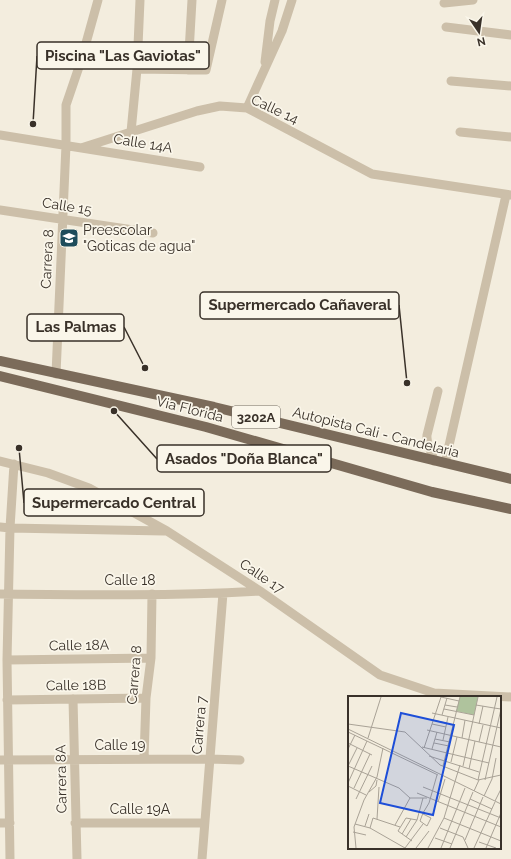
<svg xmlns="http://www.w3.org/2000/svg" width="511" height="859" viewBox="0 0 511 859" font-family="Raleway,sans-serif">
  <rect width="100%" height="100%" fill="#f3edde"/>
  <g fill="none" stroke-linecap="round" stroke-linejoin="round">
    <!-- minor -->
    <path stroke="#ccbfa9" stroke-width="9" d="M444 3 473 0
      M446 27 511 35
      M265 62 270 21 275 0
      M137 69 206 70 222 0
      M188 70 192 0
      M451 81 511 86
      M247 108 282 31 292 0
      M131 132 137 69 140 0
      M460 132 511 137
      M0 135 200 167
      M81 148 197 111 220 106 247 108 372 174 511 195
      M0 210 153 233
      M56 374 66 145V105L81 61 98 0
      M0 461 48 473 89 488 167 531 260 591 380 675 434 693 511 697
      M434 461C432 449 426 448 427 435L438 391
      M445 463 506 195
      M0 527 10 528 164 531
      M0 594C87 595 174 596 260 591
      M7 660 151 658
      M73 699 77 859
      M7 700 146 698
      M144 759 146 698 151 658 152 594
      M0 760 210 759 240 760
      M0 823H10
      M75 823H204
      M10 859 7 660 10 528 14 464
      M202 859 223 593"/>
    <!-- major -->
    <path stroke="#7b6b5a" stroke-width="10" d="M0 361 214 407 511 479
      M0 376 206 427 432 492 511 509"/>
  </g>
  <!-- icons -->
  <defs>
    <g id="school-square" transform="scale(1)"><rect x="-9" y="-9" width="18" height="18" rx="4" fill="#1d4c5b" stroke="#faf6ea"/><path d="M0-5L7-2L0 1L-7-2ZM-4 1L0 2.5L4 1V4Q0 6-4 4Z" fill="#fff"/></g>
  </defs>
  <g fill-rule="evenodd">
    <use href="#school-square" x="69" y="238"/>
  </g>
  <g text-anchor="middle" dominant-baseline="central" stroke-width="3.5" stroke-linejoin="round" paint-order="stroke">
    <!-- shield labels -->
    <rect fill="#faf6ea" stroke="#736c63" stroke-width="1" x="232" y="406" width="48" height="22" rx="3"/>
    <g font-size="13" font-weight="bold" fill="#393129">
      <text x="256" y="417">3202A</text>
    </g>
    <!-- street labels -->
    <g font-size="14" fill="#393129" stroke="#faf6ea">
      <text transform="translate(275 109) rotate(25)">Calle 14</text>
      <text transform="translate(143 143) rotate(9)">Calle 14A</text>
      <text transform="translate(67 206) rotate(9)">Calle 15</text>
      <text transform="translate(47 259) rotate(-87)">Carrera 8</text>
      <text transform="translate(190 409) rotate(14)">Via Florida</text>
      <text transform="translate(376 432) rotate(14)">Autopista Cali - Candelaria</text>
      <text transform="translate(262 576) rotate(34)">Calle 17</text>
      <text x="130" y="580">Calle 18</text>
      <text transform="translate(79 645) rotate(-1)">Calle 18A</text>
      <text transform="translate(134 675) rotate(-85)">Carrera 8</text>
      <text transform="translate(76 685) rotate(-1)">Calle 18B</text>
      <text transform="translate(199 725) rotate(-85)">Carrera 7</text>
      <text x="120" y="745">Calle 19</text>
      <text transform="translate(61 779) rotate(-91)">Carrera 8A</text>
      <text x="140" y="809">Calle 19A</text>
    </g>
    <!-- poi labels -->
    <g font-size="14" fill="#393129" stroke="#faf6ea" text-anchor="start">
      <text x="83" y="230">Preescolar<tspan x="83" dy="16">"Goticas de agua"</tspan></text>
    </g>
  </g>
  <!-- overview -->
  <g transform="translate(348 696)">
    <rect width="153" height="153" fill="#f3edde"/>
    <path d="M112 1H130L126 19 108 15Z" fill="#afc39d"/>
    <path fill="none" stroke="#a9a296" stroke-width="1" d="M93 1 111 5M97 9 109 11M128 9 146 12M96 13 126 19M84 17 153 32M94 19 99 2M85 24 98 27M0 28 57 36 92 69 130 84 153 79M84 28 98 31M131 28 135 10M0 33 153 108M79 34 153 51M0 36 90 79M20 42 33 1M114 42 117 24M87 43 102 46M95 44 100 21M131 46 135 29M0 47 24 59M86 47 101 50M74 51 141 67M76 52 93 1M0 53 7 39M84 53 89 36M81 60 131 76M103 66 109 41M0 70 51 92 62 102H79M0 70 9 52M95 70 112 1M115 70 130 1M121 73 127 45M130 84 149 1M137 84 153 13 146 12M0 87 19 45M0 90 18 99M75 91 153 122M6 92 22 58M126 95 131 84M21 96 28 90 29 84M69 97 153 131M136 100 144 83 148 62M8 103 24 70M122 103 144 113M147 105 153 93M90 106 97 83M75 118 83 122 79 130 72 125 75 117 81 107 89 79M96 122 153 145M29 123 31 91M7 128 22 132 57 152M47 129 62 102M17 130 21 118M22 132 25 122 52 131M92 132 115 141 120 152M5 136 18 139M54 138 63 123M58 141 69 124 75 102M87 142 104 148M117 144 135 101M64 145 50 135 58 122 69 124M131 146 148 152M8 152 6 131 16 104 29 81 35 52M57 152 75 128M68 152 81 135M80 152 96 122 112 69M93 152 117 92M102 152 125 96M126 152 147 106M138 152 153 117"/>
    <path fill="#1d4ed8" fill-opacity="0.15" stroke="#1d4ed8" stroke-width="2" d="M53 17 106 29 85 119 32 107Z"/>
    <rect width="153" height="153" fill="none" stroke="#393129" stroke-width="2"/>
  </g>
  <!-- callouts -->
  <path fill="none" stroke="#393129" stroke-width="1.5" d="M33 124L37 56M407 383L399 305M145 368L124 327M114 411L157 459M19 448L24 503"/>
  <g fill="#393129" stroke="#faf6ea" stroke-width="1.5">
    <circle cx="33" cy="124" r="4"/>
    <circle cx="407" cy="383" r="4"/>
    <circle cx="145" cy="368" r="4"/>
    <circle cx="114" cy="411" r="4"/>
    <circle cx="19" cy="448" r="4"/>
  </g>
  <g fill="#faf6ea" stroke="#393129" stroke-width="1.5">
    <rect x="37" y="42" width="172" height="27" rx="4"/>
    <rect x="200" y="292" width="199" height="27" rx="4"/>
    <rect x="27" y="314" width="97" height="27" rx="4"/>
    <rect x="157" y="445" width="174" height="27" rx="4"/>
    <rect x="24" y="489" width="180" height="27" rx="4"/>
  </g>
  <g font-size="15" text-anchor="middle" font-weight="bold" fill="#393129">
    <text x="123" y="61">Piscina "Las Gaviotas"</text>
    <text x="300" y="310">Supermercado Cañaveral</text>
    <text x="76" y="332">Las Palmas</text>
    <text x="244" y="464">Asados "Doña Blanca"</text>
    <text x="114" y="508">Supermercado Central</text>
  </g>
  <!-- north arrow -->
  <g transform="translate(479 32) rotate(167)" stroke="#faf6ea" stroke-width="3" paint-order="stroke">
  <path d="M0-3L7 15L0 10L-7 15Z" fill="#393129"/>
  <text y="-6" font-size="11" font-weight="bold" text-anchor="middle" fill="#393129">N</text>
  </g>
</svg>
